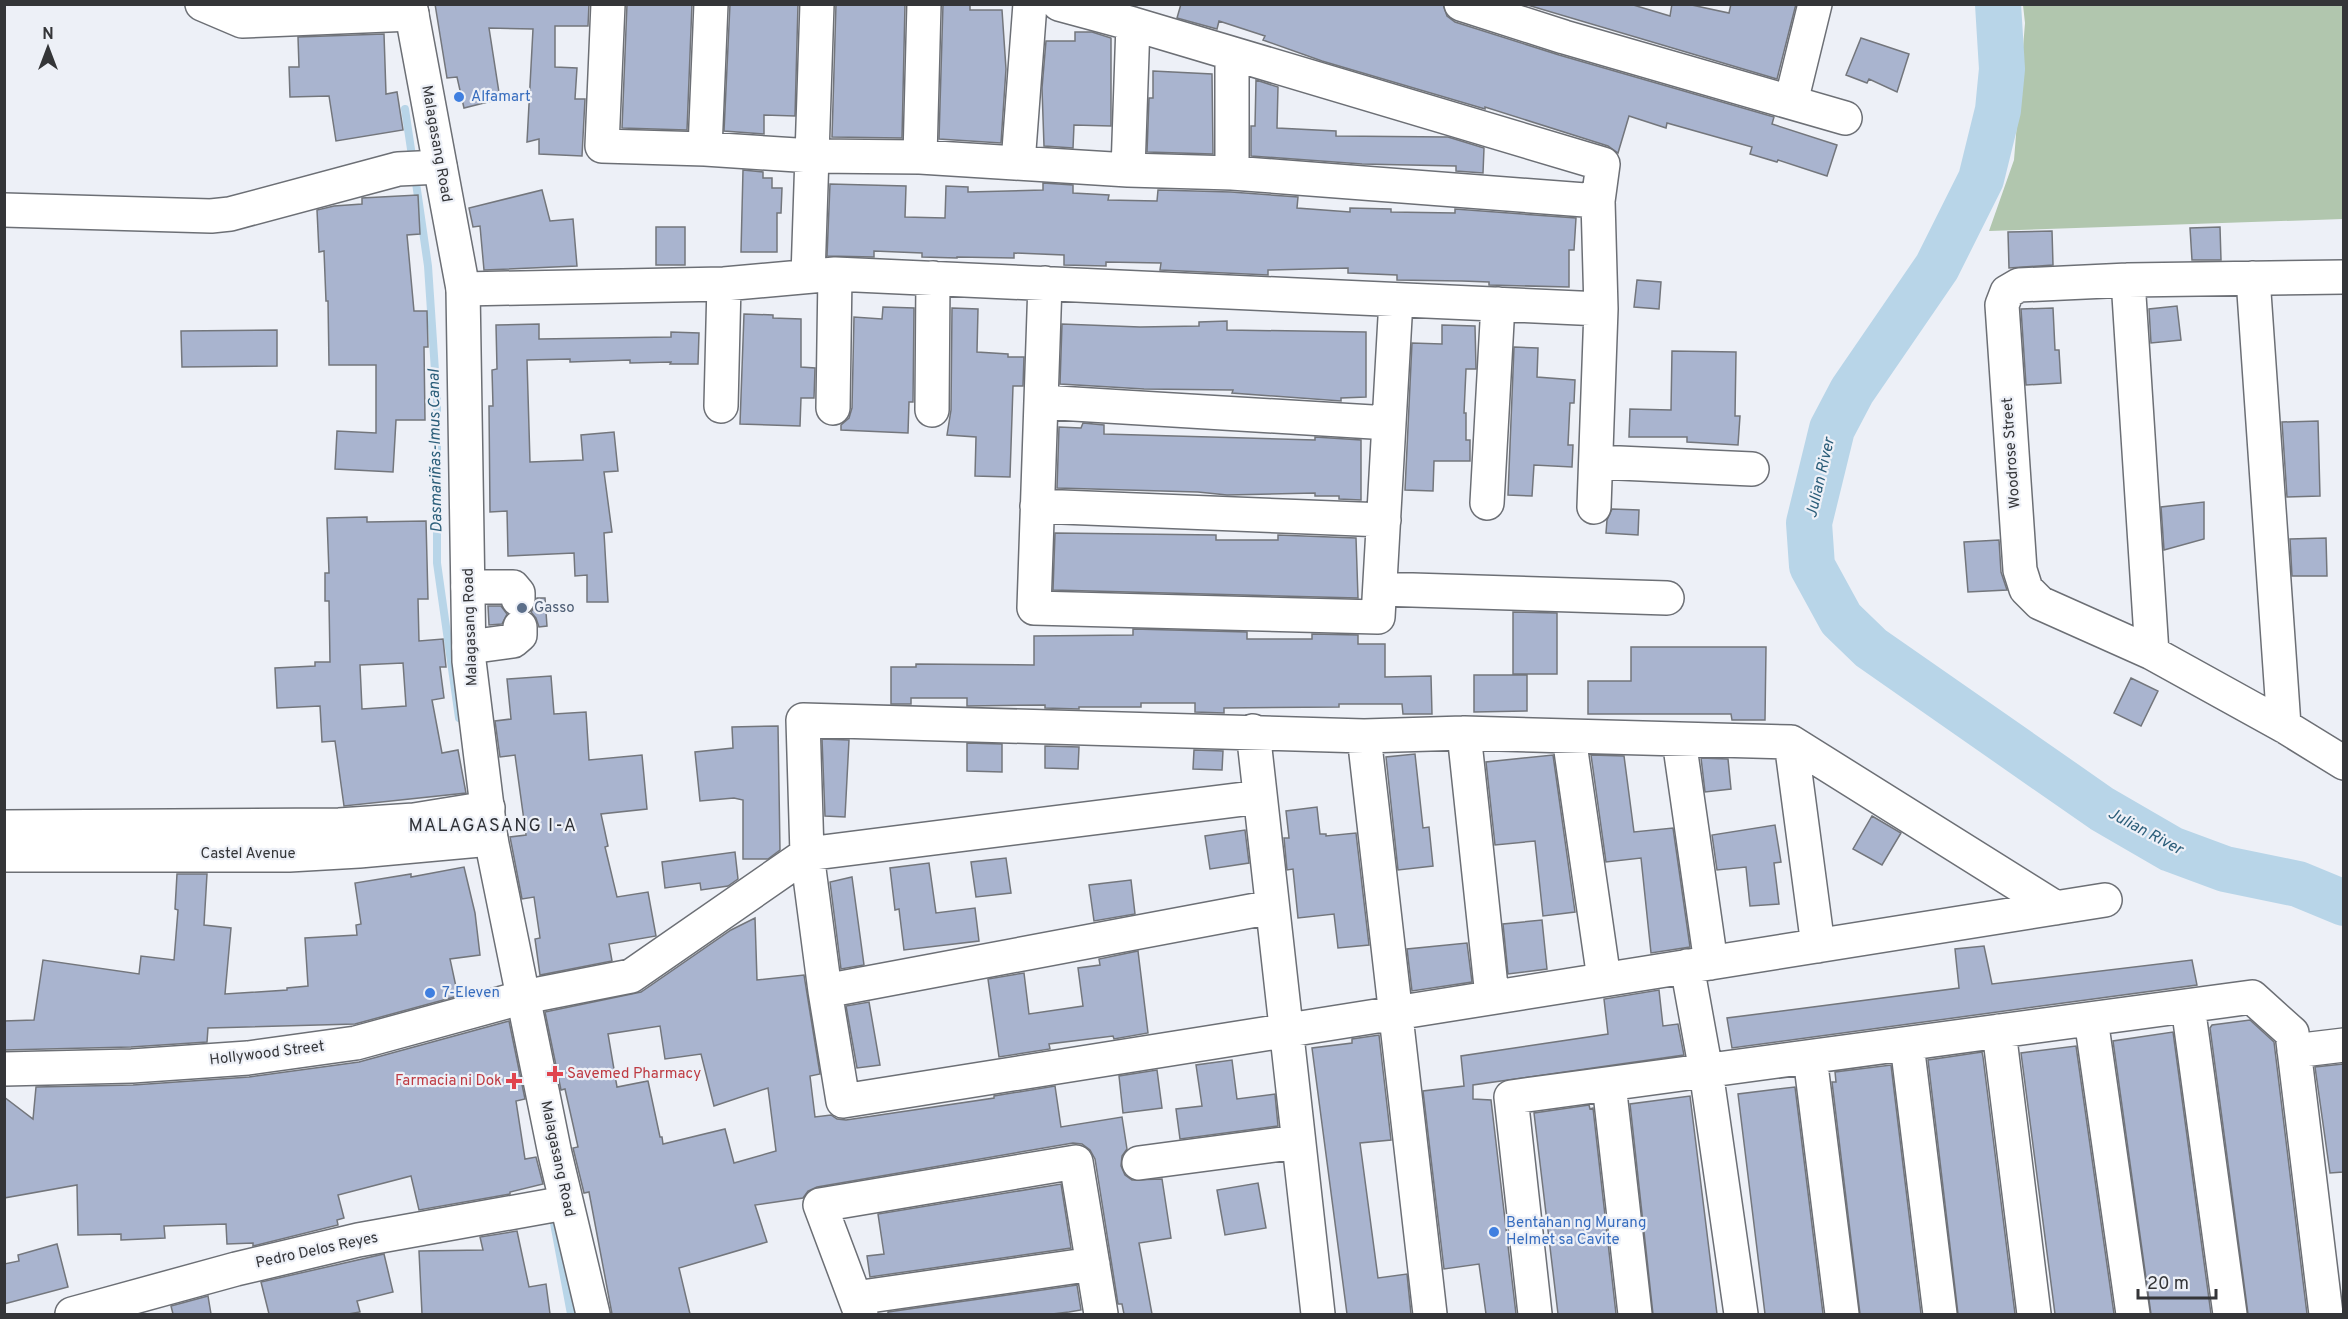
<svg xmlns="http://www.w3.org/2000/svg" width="2348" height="1319" viewBox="0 0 2348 1319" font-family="Overpass,sans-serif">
  <rect width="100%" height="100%" fill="#edf0f7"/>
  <!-- forest -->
  <path fill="#b1c6ae" d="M2023 5H2343V219L1989 231 2014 160 2025 23Z"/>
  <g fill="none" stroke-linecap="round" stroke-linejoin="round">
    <!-- stream -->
    <path stroke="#b8d5e8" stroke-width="8" d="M405 109 412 156
      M416 183 428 266 437 401V563L459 718
      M553 1218 571 1314"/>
    <!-- river -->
    <path stroke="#b8d5e8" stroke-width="46" d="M1998 4 2002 69 1998 110 1981 179 1937 267 1852 391 1832 429 1809 523 1812 566 1841 619 1871 648 2102 809 2171 849 2225 869 2298 884 2344 903"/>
  </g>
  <!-- building -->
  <path fill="#a9b4cf" stroke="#73767c" stroke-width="1.5" fill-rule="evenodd" d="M435 4H589L588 26H555V67L577 68 575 99H585L582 156 539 154V139L527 142 533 29 489 28 500 99 464 108 457 77 447 78Z
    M627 4H692L687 130 622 128Z
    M730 4H798L795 116 764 115V134L724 131Z
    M836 4H905L902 138 832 137Z
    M943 4H970V10H1002L1006 69 1001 143 939 139Z
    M1181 4H1443L1447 16 1455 22 1559 55 1774 117 1772 124 1837 145 1827 176 1778 160 1777 162 1750 154 1752 147 1667 123 1666 128 1629 116 1618 153 1608 146 1485 107V109L1322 61 1263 40 1265 36 1219 21 1217 29 1177 18Z
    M1524 4H1630L1670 16 1672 4H1687L1729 13 1731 4H1796L1777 79Z
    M1075 32H1092L1111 38V126L1074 125 1073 148 1044 146 1042 88 1046 41H1075Z
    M384 34 386 94 397 92 403 130 336 141 329 96 290 97 289 67H299L298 37Z
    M1861 38 1909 54 1897 92 1869 79 1867 83 1846 75Z
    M1153 71 1212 74 1213 154 1147 152 1149 98H1153Z
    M1256 80 1278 87 1277 128 1336 131V136L1448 137 1484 148 1483 173 1456 171V166L1362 164 1251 156V126H1255Z
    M743 170 763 172V178H772V188H782L781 213H777V252H741Z
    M1043 183 1073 185V193L1109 195 1108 200 1157 201 1158 190 1231 192 1298 197 1297 208 1350 212V208L1391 209V212L1455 213V209L1576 218 1574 250H1569V287L1489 285V282L1462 281 1397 280V275L1348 273V268L1268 270V275L1160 270 1161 263 1106 262V266L1064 265V255L1014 253V258L957 257V258L922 257V253L874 251V257L827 256 830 184 906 186 905 217 945 218 946 186 968 187V192L1043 190Z
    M542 190 550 221 573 219 577 266 484 270 480 226 473 227 469 208Z
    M418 195 420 234 407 235 414 311H427L428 347H424L425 420H396L393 472 335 469 337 431 376 433V365H329L328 301H326L324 251 319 252 317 210 334 206 362 204V198Z
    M656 227H685V265H656Z
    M2220 227 2221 260H2192L2190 228Z
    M2052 231 2053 265 2009 268 2008 232Z
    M1637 280 1661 282 1659 309 1634 307Z
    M2177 306 2181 340 2151 343 2149 309Z
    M883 307 914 308 913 402H909L908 433 841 430V425L849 418 852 408 854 317 882 319Z
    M952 308 978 309 977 352 1008 354V357H1024L1023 386H1013L1010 477 975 476 976 437 947 435 951 410Z
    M2053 308 2055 350H2059L2061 383 2026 385 2021 309Z
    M744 314 773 315V318L801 319V367L815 368 814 398H801L800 426 740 424Z
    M1227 321V330L1366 332V397L1341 398V401L1232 393 1233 390 1144 389 1060 384 1062 324 1140 327 1199 326V322Z
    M539 324V339L671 337V332L699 333 698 364H670L671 362 630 363V360L570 362V359L527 360 530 462 583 460 581 435 614 432 618 471 604 472 612 532 604 533 608 602H587V575L575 576 574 553 508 556 507 511 490 512 489 406H493L492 370 497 369 496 325Z
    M1442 325 1475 326 1476 369H1466L1464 413H1466V440H1470V461H1434L1433 491 1405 490 1412 343 1442 344Z
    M277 330V366L182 367 181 331Z
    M1514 347 1538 348 1537 377 1575 380 1574 403H1570L1568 445H1573L1572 467 1534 465 1532 496 1508 495Z
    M1672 351 1736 352 1735 416H1740L1738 445 1687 442V437H1629L1630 409 1671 410Z
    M2318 421 2320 496 2287 497 2282 422Z
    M1083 423 1104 425V434L1315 440V437L1361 440V500L1339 499V496H1315V493L1227 495 1198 492 1057 488 1059 427 1081 428Z
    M2204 502V539L2164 550 2161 507Z
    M1612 509 1639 510 1638 535 1606 533 1607 520Z
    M367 517V522L426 521 428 599H418L419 641 443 639 446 667H440L444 698 432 700 442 753 458 750 466 793 344 806 335 741 322 742 320 706 277 708 275 668 315 666V662H330L329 601H325V573H329L327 518ZM403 663 406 706 362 709 360 665Z
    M1055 533 1216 535V540H1278V535L1356 538 1358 598 1053 590Z
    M2326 538 2327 576H2292L2290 539Z
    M1999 540 2001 572 2007 590 1968 592 1964 542Z
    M537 598H545L547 626 539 627 536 618 531 612 534 608Z
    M488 606H501L507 614 502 624 489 625Z
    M1513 612 1557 613V674H1513Z
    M1133 629 1247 632V639H1312V634L1358 635V644H1385V677L1431 676 1432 714H1403L1402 704H1339V707L1224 708V713L1195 712V703H1141V707H1079V709L1045 708V705L967 706V698H911V704H891V667H916V664L1034 665V636L1133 635Z
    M1631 647H1766L1765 720H1732L1731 714H1588V681H1631Z
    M1474 675H1527V711L1474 712Z
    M551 676 554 714 586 712 589 760 642 755 647 809 601 814 608 846 605 847 617 897 648 892 656 936 609 944 612 961 540 975 535 939 540 938 534 897 522 899 510 837 526 835 515 755 500 757 495 721 511 719 507 679Z
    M2131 678 2158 691 2141 726 2114 713Z
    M778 726 780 850 768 859H743V800L734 798 700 801 695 752 733 748 732 727Z
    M822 739 849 740 845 817 825 816Z
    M967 743 1002 744V772L967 771Z
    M1045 746 1079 747 1078 769 1045 768Z
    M1194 750 1223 751 1222 770 1193 769Z
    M1415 754 1423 828 1429 827 1433 866 1398 870 1386 757Z
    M1553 755 1575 912 1543 916 1535 841 1495 845 1486 762Z
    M1591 755 1624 756 1634 832 1673 828 1690 947 1651 953 1641 858 1606 862Z
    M1701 758 1728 759 1731 789 1705 792Z
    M1317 807 1320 834H1326V836L1356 833 1369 945 1338 948 1334 914 1298 918 1293 869 1287 870 1284 838H1289L1286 811Z
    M1872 816 1901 833 1882 865 1853 849Z
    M1775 825 1781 862 1774 863 1779 904 1750 906 1746 867 1717 870 1712 835Z
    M1245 830 1249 863 1210 869 1205 836Z
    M735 852 738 879 728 886 701 890 700 883 665 888 662 862Z
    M1006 858 1011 893 976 897 971 862Z
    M929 863 936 913 975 908 979 941 904 950 899 909 895 910 890 868Z
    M464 867 475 913 480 955 450 959 458 996 355 1024 208 1028 207 1042 131 1047 4 1050V1021L34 1020 43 960 139 974 141 956 174 960 178 910 175 909 177 874H207L204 925 231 928 225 994 287 990V988L308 986 305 938 357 935 356 925 361 924 355 883 411 874V877Z
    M852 877 864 965 841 969 830 882Z
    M1131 880 1135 914 1094 921 1089 885Z
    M755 918 757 980 804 975 820 1074 810 1076 815 1117 831 1115 837 1119 846 1120 994 1098V1096L1055 1086 1061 1127 1122 1117 1127 1149 1122 1156 1121 1166 1125 1175 1132 1180 1162 1179 1171 1238 1139 1243 1152 1314H1124L1122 1304H1118L1095 1159 1090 1150 1082 1144 1073 1143 817 1187 808 1191 803 1198 755 1205 767 1242 679 1268 690 1314H612L589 1192 584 1193 573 1148 578 1147 565 1089 561 1090 545 1012 641 992 731 930ZM660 1026 665 1059 701 1054 714 1106 768 1088 776 1151 734 1163 725 1129 663 1144 662 1137H660L648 1081 617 1087 608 1034Z
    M1542 920 1547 969 1508 974 1503 924Z
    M1467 943 1472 982 1412 991 1407 949Z
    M1984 946 1992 984 2192 960 2197 985 1732 1048 1727 1018 1959 988 1955 949Z
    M1138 951 1148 1033 1114 1039 1113 1036 1049 1044 1050 1049 999 1057 988 979 1024 973 1029 1014 1083 1006 1078 968 1100 965 1099 959Z
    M1659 990 1663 1026 1678 1024 1684 1055 1473 1085V1099L1491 1100 1516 1314H1486L1479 1264 1444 1269 1423 1091 1464 1086 1461 1056 1608 1034 1604 999Z
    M869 1002 880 1065 857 1068 846 1006Z
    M2250 1020 2274 1042 2307 1314H2248L2210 1028 2212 1025Z
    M509 1021 525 1099 516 1101 525 1159 536 1157 543 1184 510 1192V1194L419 1210 411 1176 338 1195 344 1218 337 1220 338 1225 253 1246V1243L227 1244 226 1224 164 1226 165 1238 121 1240V1234L78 1235 77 1185 4 1198V1097L33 1119 36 1087 133 1085 249 1077 359 1062Z
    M2173 1032 2211 1314H2151L2113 1041Z
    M1379 1035 1391 1140 1360 1143 1378 1278 1407 1274 1411 1314H1347L1312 1048 1352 1043V1039Z
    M2076 1046 2114 1314H2055L2021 1053Z
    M1982 1052 1983 1057 2015 1314H1958L1928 1060Z
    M1232 1060 1237 1099 1275 1094 1278 1126 1180 1139 1176 1109 1202 1106 1196 1065Z
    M2343 1064V1172L2330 1173 2315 1067Z
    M1891 1065 1921 1314H1860L1832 1082H1836L1835 1072Z
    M1157 1070 1162 1108 1123 1113 1119 1076Z
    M1795 1087 1823 1314H1765L1738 1094Z
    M1690 1096 1717 1314H1653L1630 1104Z
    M1589 1105 1590 1109 1593 1108 1616 1314H1558L1534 1113Z
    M1258 1183 1266 1228 1225 1235 1217 1190Z
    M1061 1184 1071 1248 870 1277 867 1256 884 1254 878 1214Z
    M517 1231 529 1287 546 1284 550 1314H422L419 1251 483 1250 480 1237Z
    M57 1244 68 1287 4 1304V1264L19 1261 18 1255Z
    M384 1254 393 1292 357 1301 360 1312 348 1314H269L261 1282Z
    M1077 1285 1081 1310 1069 1312 1052 1314H888V1312Z
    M208 1296 211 1314H173L171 1306Z"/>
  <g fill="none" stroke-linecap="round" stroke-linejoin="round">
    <!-- minor casing -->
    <g stroke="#6c6f75" stroke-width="36">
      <path id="minor" d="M202 4 242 21 412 14
        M608 4 602 146 705 149 812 156 920 157 1128 170 1232 173 1598 201 1603 164 1133 24 1059 4
        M1461 4 1564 37 1845 118
        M1232 54V173
        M1791 102 1815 4
        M705 149 711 4
        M920 157 924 4
        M1018 163 1030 4
        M1128 170 1133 24
        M1598 201 1601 309
        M4 210 211 216 230 214 398 169 440 167
        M808 276 817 4
        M2344 277 2128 280 2019 285 2007 292 2002 305 2020 570 2026 589 2040 603 2152 653 2284 726 2344 763
        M2253 278 2284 726
        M2128 280 2152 653
        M1045 283 1034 608 1378 617 1396 300
        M463 289 724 284 835 274 1601 309 1594 507
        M1041 402 1389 423
        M721 406 724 284
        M833 408 835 274
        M932 410 933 278
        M1597 462 1752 469
        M1487 503 1498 304
        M1037 506 1384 520
        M468 587H513L518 593V599
        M1380 589 1667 598
        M469 647 513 641 520 635V627
        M1253 731 1318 1314
        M1464 733 1492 996
        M1364 736 1430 1314
        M1569 737 1604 979
        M1679 740 1711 963
        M1791 742 1818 946
        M4 827 339 825 414 820 488 808
        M4 855H289L359 851 491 839
        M2056 908 1791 742 1464 733 1364 736 803 720 807 854 825 991 843 1101 2105 900
        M1687 966 1706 1071 1741 1314
        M825 991 1272 907
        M2188 1006 2230 1314
        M2091 1019 2133 1314
        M1999 1031 2034 1314
        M1907 1044 1940 1314
        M2294 1051 2344 1045
        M1810 1057 1842 1314
        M4 1069 132 1066 248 1058 356 1043 524 997 631 976 807 854 1260 797
        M1609 1084 1635 1314
        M1139 1163 1298 1142
        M855 1298 1093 1264
        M72 1314 236 1269 358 1240 565 1203
        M861 1314 820 1205 1076 1162 1101 1314
        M1535 1314 1511 1097 2252 997 2292 1033 2326 1314"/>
    </g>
    <!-- major casing -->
    <g stroke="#6c6f75" stroke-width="36">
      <path id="major" d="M410 4 463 289 469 661 491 839 555 1154 593 1314"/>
    </g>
    <!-- minor -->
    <use href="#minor" stroke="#fff" stroke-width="33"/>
    <!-- major -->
    <use href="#major" stroke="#fff" stroke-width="33"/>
  </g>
  <!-- markers -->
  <g fill="#3f7fe0" stroke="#edf0f7" stroke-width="2">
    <circle cx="459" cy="97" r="6"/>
    <circle cx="430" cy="993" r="6"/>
    <circle cx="1494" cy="1232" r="6"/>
  </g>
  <circle fill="#5c6f8a" stroke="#edf0f7" stroke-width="2" cx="522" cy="608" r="6"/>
  <g fill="#e0444e" stroke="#edf0f7" stroke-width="2">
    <path d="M552 1065h6v6h6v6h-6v6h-6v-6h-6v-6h6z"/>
    <path d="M511 1072h6v6h6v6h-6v6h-6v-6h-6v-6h6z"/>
  </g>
  <g text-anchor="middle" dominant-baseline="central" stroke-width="4.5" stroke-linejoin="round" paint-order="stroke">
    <!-- shop labels -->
    <g font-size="15" fill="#366cbe" stroke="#edf0f7" text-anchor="start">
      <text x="471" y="97">Alfamart</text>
      <text x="442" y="993">7-Eleven</text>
      <text x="1506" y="1223">Bentahan ng Murang<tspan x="1506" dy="17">Helmet sa Cavite</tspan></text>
    </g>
    <!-- street labels -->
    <g font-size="15" fill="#343538" stroke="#edf0f7">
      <text transform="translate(436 144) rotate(80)">Malagasang Road</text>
      <text transform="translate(2012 453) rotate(-94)">Woodrose Street</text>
      <text transform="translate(471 627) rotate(-92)">Malagasang Road</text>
      <text x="248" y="854">Castel Avenue</text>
      <text transform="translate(267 1054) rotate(-7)">Hollywood Street</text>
      <text transform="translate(557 1159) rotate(78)">Malagasang Road</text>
      <text transform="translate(317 1251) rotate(-12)">Pedro Delos Reyes</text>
    </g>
    <!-- service labels -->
    <g font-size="15" fill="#4e5e75" stroke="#edf0f7" text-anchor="start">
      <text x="534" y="608">Gasso</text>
    </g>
    <!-- health labels -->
    <g font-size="15" fill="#be3a42" stroke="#edf0f7" text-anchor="start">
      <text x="567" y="1074">Savemed Pharmacy</text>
      <text x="502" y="1081" text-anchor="end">Farmacia ni Dok</text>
    </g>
    <!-- water labels -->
    <g font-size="16" font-style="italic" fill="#2a5d79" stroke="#edf0f7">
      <text transform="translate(436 451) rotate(-91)">Dasmariñas-Imus Canal</text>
      <text transform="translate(1821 478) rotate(-77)">Julian River</text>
      <text transform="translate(2145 832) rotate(28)">Julian River</text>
    </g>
    <!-- quarter labels -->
    <g font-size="18" letter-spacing="1.5" fill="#2e3035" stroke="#edf0f7">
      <text x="493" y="826">MALAGASANG I-A</text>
    </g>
  </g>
  <!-- border -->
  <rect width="2348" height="1319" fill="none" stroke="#343538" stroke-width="12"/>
  <!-- north arrow -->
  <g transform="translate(48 48)" stroke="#edf0f7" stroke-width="4.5" paint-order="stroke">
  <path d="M0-4.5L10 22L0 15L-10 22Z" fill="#343538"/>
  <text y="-9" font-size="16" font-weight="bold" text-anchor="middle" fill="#343538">N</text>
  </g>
  <!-- scale -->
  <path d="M2138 1289v9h78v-9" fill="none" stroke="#343538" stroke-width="3"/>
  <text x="2147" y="1289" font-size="18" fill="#343538" stroke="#edf0f7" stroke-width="4.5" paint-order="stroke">20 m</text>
</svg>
